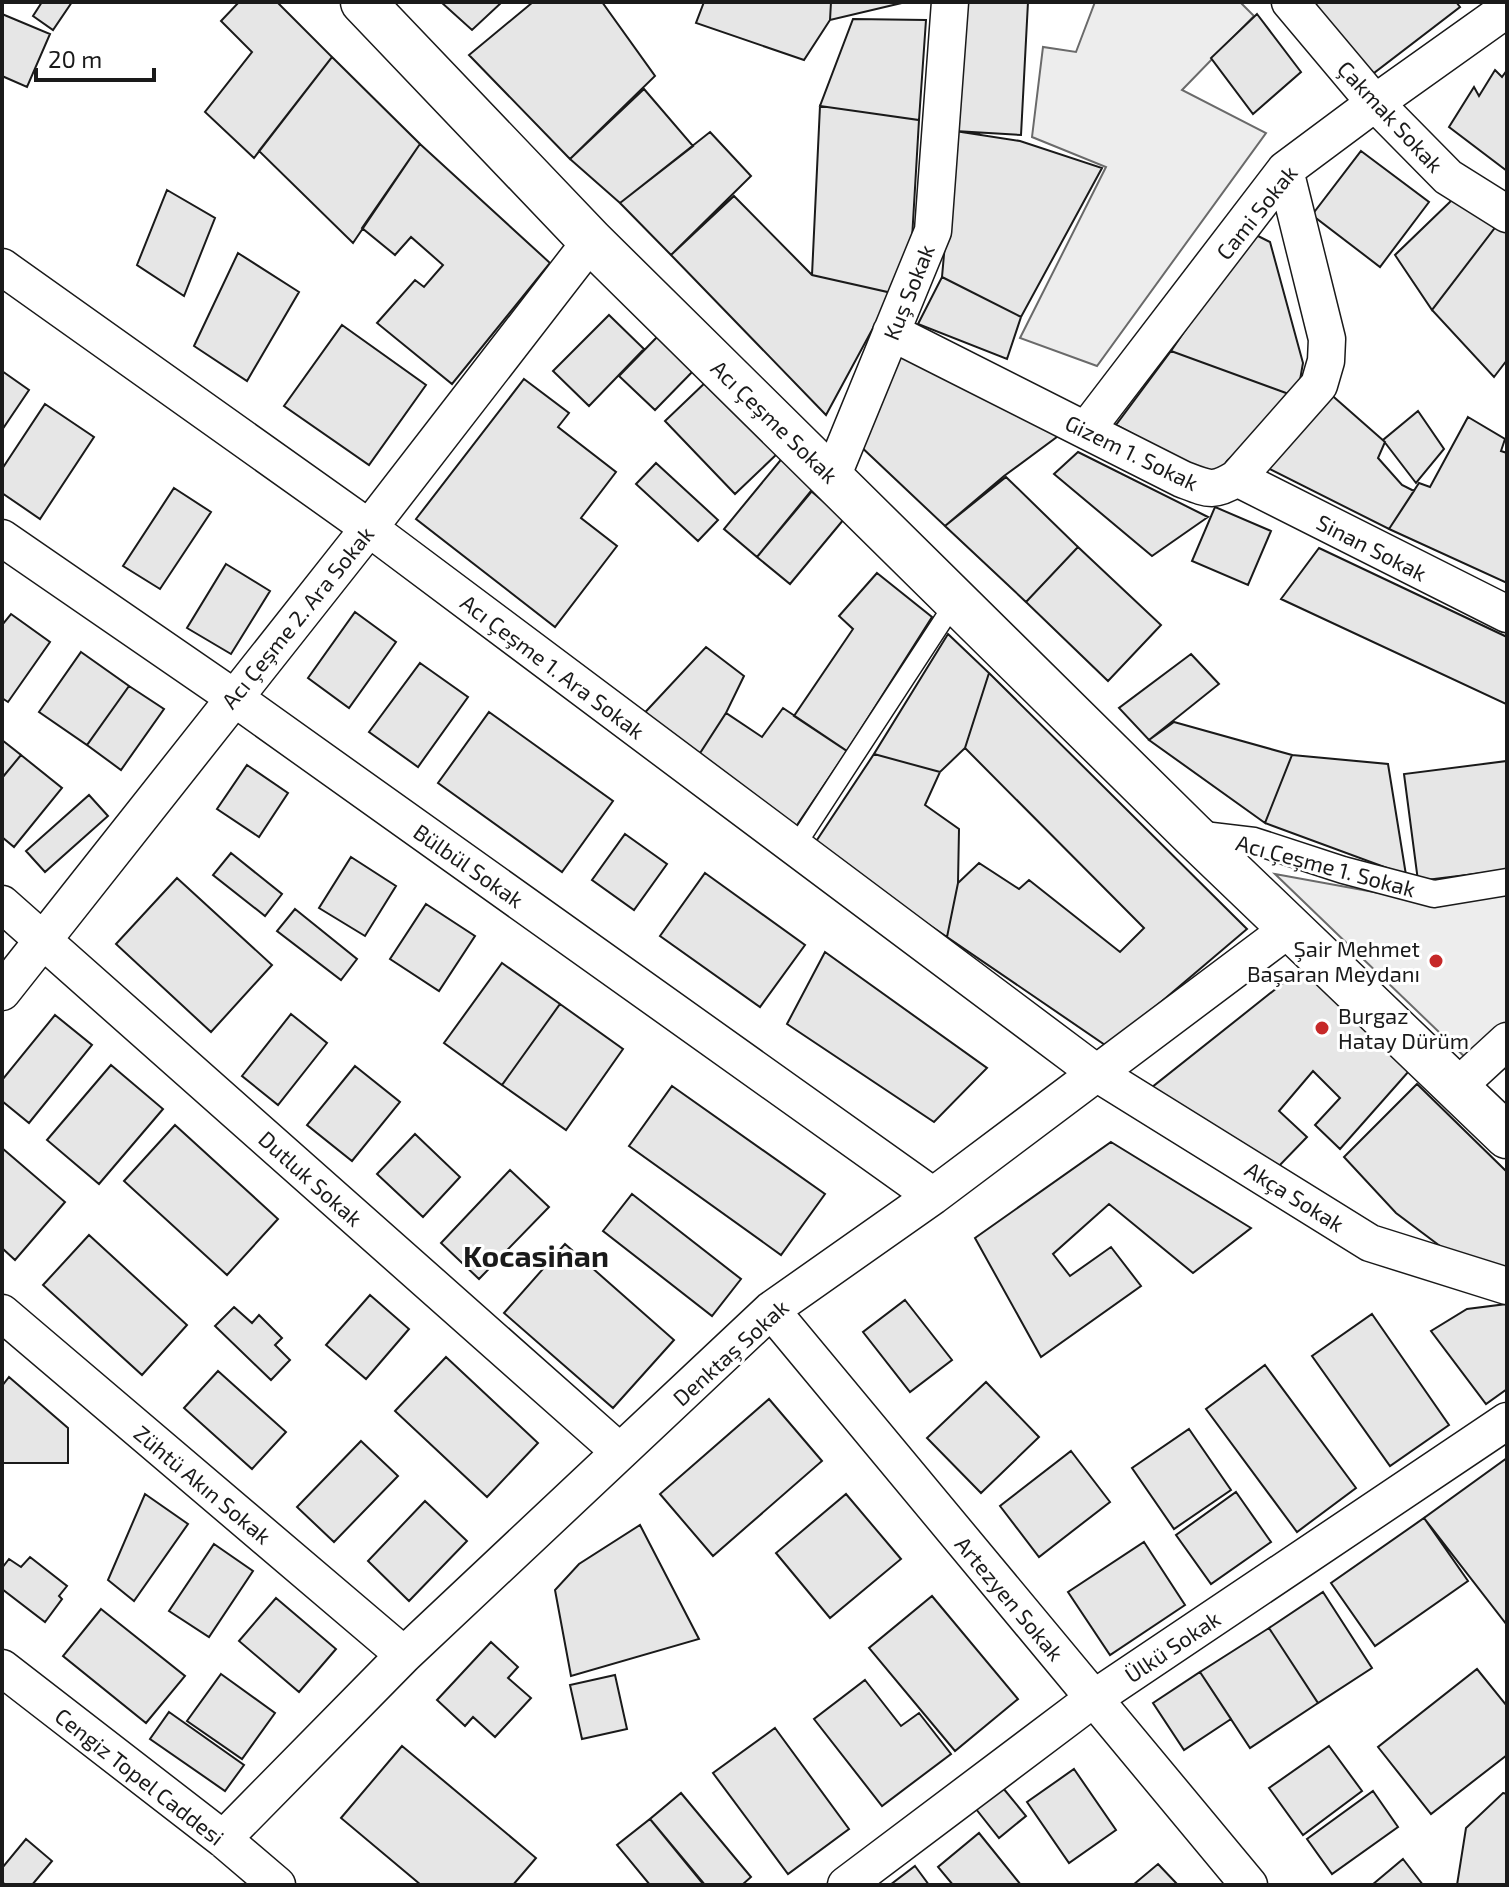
<svg xmlns="http://www.w3.org/2000/svg" width="1509" height="1887" viewBox="0 0 1509 1887" font-family="'Exo 2',sans-serif">
  <rect width="100%" height="100%" fill="#fff"/>
  <!-- parking -->
  <path fill="#ededed" stroke="#6a6a6a" stroke-width="2" d="M1095 2H1240L1254 16 1182 90 1266 133 1097 366 1020 338 1106 167 1032 137 1043 47 1076 52Z
    M1275 874 1412 899 1507 884V1024L1469 1061Z"/>
  <!-- building -->
  <path fill="#e6e6e6" stroke="#1a1a1a" stroke-width="2" d="M42 2H72L53 30 33 16Z
    M239 2H277L332 57 254 158 205 112 252 52 221 21Z
    M441 2H502L472 30Z
    M533 2H602L655 76 570 159 469 55Z
    M704 2H831L830 20 804 60 696 23Z
    M831 2H906L830 20Z
    M962 2H1028L1021 135 955 131Z
    M1312 2H1456L1460 7 1370 76Z
    M2 14 50 34 27 87 2 76Z
    M1257 14 1301 72 1253 114 1211 58Z
    M853 19 926 20 919 120 820 106Z
    M332 57 420 144 353 243 259 151Z
    M1495 70 1502 77 1507 70V171L1449 127 1474 87 1479 96Z
    M644 89 693 146 620 203 570 159Z
    M820 106 919 120 911 256 892 293 812 275Z
    M955 131 1020 141 1102 168 1021 317 942 277Z
    M710 132 751 176 671 255 620 203Z
    M420 144 550 263 452 384 377 323 415 280 424 287 443 265 411 237 395 255 362 228Z
    M1361 151 1429 202 1380 267 1312 215Z
    M167 190 215 218 184 296 137 265Z
    M734 196 812 275 892 293 826 415 671 255Z
    M1454 198 1497 225 1432 310 1395 255Z
    M1497 225 1507 232V360L1494 377 1432 310Z
    M1252 233 1270 242 1303 363 1297 397 1171 351Z
    M238 253 299 292 247 381 194 346Z
    M942 277 1021 317 1007 359 918 324Z
    M609 315 644 349 589 406 553 371Z
    M342 325 426 385 369 465 284 406Z
    M661 333 697 367 655 410 619 376Z
    M1171 351 1297 397 1227 461 1216 479 1116 425Z
    M902 355 1069 428 1004 476 945 526 856 442Z
    M2 371 29 390 2 430Z
    M524 379 569 413 558 427 616 472 581 518 617 546 555 627 416 519Z
    M708 380 778 453 735 494 665 421Z
    M1327 391 1385 442 1378 458 1402 485 1414 491 1389 529 1254 461Z
    M45 404 94 437 40 519 2 493V469Z
    M1418 411 1444 449 1416 483 1383 440Z
    M1468 417 1505 439 1501 451 1507 453V583L1389 529 1419 483 1430 487Z
    M1078 452 1208 517 1152 556 1054 474Z
    M784 456 818 484 757 557 724 529Z
    M656 463 718 520 698 541 636 484Z
    M1006 477 1078 547 1026 602 945 526Z
    M174 488 211 512 160 589 123 566Z
    M811 491 844 519 790 584 757 557Z
    M1215 507 1271 531 1248 585 1192 561Z
    M1078 547 1161 625 1108 681 1026 602Z
    M1319 548 1507 637 1506 704 1281 599Z
    M226 564 270 591 231 654 187 628Z
    M877 573 932 617 847 751 794 716 853 629 839 616Z
    M355 612 396 642 349 708 308 678Z
    M11 614 50 642 8 702 2 698V625Z
    M948 634 989 673 965 748 940 772 874 754Z
    M706 647 744 676 726 713 693 764 637 721Z
    M81 652 129 686 87 745 39 712Z
    M1191 654 1219 684 1149 740 1119 708Z
    M420 663 468 697 418 767 369 732Z
    M989 673 1247 929 1108 1047 947 937 958 883 979 863 1019 889 1029 880 1120 952 1144 928 965 748Z
    M129 686 164 709 121 770 87 745Z
    M783 708 847 751 789 837 693 764 726 713 762 737Z
    M489 712 613 801 562 872 438 783Z
    M1174 722 1292 755 1265 823 1149 740Z
    M2 740 21 755 2 778Z
    M874 754 940 772 925 805 959 829 958 883 947 937 813 846Z
    M21 755 62 788 14 847 2 837V778Z
    M1292 755 1388 764 1406 875 1265 823Z
    M1507 761V870L1418 881 1404 774Z
    M247 765 288 793 259 837 217 809Z
    M89 795 108 816 45 872 26 851Z
    M625 834 667 864 634 910 592 880Z
    M231 853 282 894 265 916 213 875Z
    M351 857 396 886 365 936 319 908Z
    M705 873 805 945 760 1007 660 936Z
    M177 878 272 965 211 1032 116 944Z
    M426 904 475 936 439 991 390 959Z
    M295 909 357 959 341 980 277 931Z
    M825 952 987 1068 934 1122 787 1024Z
    M502 963 560 1004 502 1085 444 1043Z
    M1302 968 1409 1071 1340 1149 1315 1125 1340 1098 1313 1071 1279 1111 1307 1137 1279 1166 1151 1088Z
    M560 1004 623 1049 566 1130 502 1085Z
    M291 1014 327 1043 278 1105 242 1076Z
    M55 1015 92 1045 29 1123 2 1101V1080Z
    M111 1065 163 1109 99 1184 47 1140Z
    M355 1066 400 1102 352 1161 307 1125Z
    M1417 1084 1507 1172V1267H1468L1396 1213 1344 1157Z
    M672 1086 825 1194 781 1255 629 1146Z
    M175 1125 278 1219 227 1275 124 1181Z
    M415 1134 460 1177 423 1217 377 1174Z
    M1111 1142 1251 1228 1193 1273 1109 1204 1053 1254 1070 1276 1111 1247 1141 1286 1041 1357 975 1238Z
    M2 1148 65 1202 15 1260 2 1248Z
    M510 1170 549 1207 479 1279 441 1243Z
    M632 1194 741 1279 712 1316 603 1231Z
    M89 1235 187 1325 142 1375 43 1285Z
    M565 1244 674 1340 613 1408 504 1313Z
    M370 1295 409 1329 366 1379 326 1345Z
    M905 1300 952 1360 910 1392 863 1332Z
    M1507 1304V1389L1486 1404 1431 1331 1467 1309Z
    M234 1307 252 1323 259 1315 282 1338 275 1345 290 1360 271 1380 215 1326Z
    M1372 1314 1449 1425 1390 1466 1312 1356Z
    M446 1357 538 1443 487 1497 395 1411Z
    M1265 1365 1356 1488 1297 1532 1206 1409Z
    M218 1371 286 1432 252 1469 184 1408Z
    M9 1377 68 1428V1463H2V1386Z
    M986 1382 1039 1437 981 1493 927 1438Z
    M769 1399 822 1461 713 1556 660 1494Z
    M1189 1429 1231 1490 1174 1529 1132 1468Z
    M361 1441 398 1476 334 1542 297 1507Z
    M1071 1451 1110 1502 1039 1557 1000 1506Z
    M1507 1458V1625L1424 1518Z
    M1236 1492 1271 1542 1211 1584 1176 1535Z
    M145 1494 188 1524 134 1601 108 1580Z
    M846 1494 901 1559 830 1618 776 1553Z
    M425 1501 467 1541 409 1601 368 1561Z
    M1424 1518 1468 1581 1375 1646 1331 1583Z
    M640 1525 699 1639 571 1676 555 1590 579 1564Z
    M1144 1542 1185 1605 1110 1655 1068 1592Z
    M214 1544 253 1571 209 1637 169 1611Z
    M30 1557 67 1586 59 1596 62 1599 45 1622 2 1589V1568L9 1559 21 1567Z
    M1323 1592 1372 1668 1318 1703 1269 1628Z
    M932 1596 1018 1699 955 1751 869 1648Z
    M276 1598 336 1649 299 1692 239 1641Z
    M101 1609 185 1676 146 1723 63 1656Z
    M1269 1628 1318 1703 1250 1748 1200 1672Z
    M491 1642 518 1667 508 1678 531 1698 495 1737 473 1717 465 1726 437 1700Z
    M1477 1669 1507 1706V1755L1431 1814 1378 1747Z
    M1200 1672 1231 1719 1184 1750 1153 1703Z
    M221 1674 275 1713 242 1759 187 1721Z
    M615 1675 627 1729 582 1739 570 1685Z
    M865 1680 901 1726 919 1713 951 1754 882 1806 814 1719Z
    M169 1712 244 1765 225 1791 150 1739Z
    M775 1728 849 1829 788 1874 713 1773Z
    M402 1746 536 1858 513 1885H421L341 1818Z
    M1329 1746 1362 1791 1303 1835 1269 1788Z
    M1074 1769 1116 1830 1069 1863 1027 1802Z
    M1003 1788 1026 1816 999 1838 976 1809Z
    M1373 1791 1398 1827 1332 1874 1307 1839Z
    M681 1793 751 1877 742 1885H705L650 1819Z
    M1503 1793 1507 1794V1885H1457L1466 1828Z
    M650 1819 704 1885H650L617 1845Z
    M979 1833 1021 1885H953L938 1867Z
    M26 1839 52 1861 32 1885H6L2 1882V1868Z
    M1403 1859 1423 1885H1372Z
    M1158 1864 1178 1885H1133Z
    M915 1866 929 1885H890Z"/>
  <g fill="none" stroke-linecap="round" stroke-linejoin="round">
    <!-- service casing -->
    <g stroke="#1a1a1a" stroke-width="21">
      <path id="service" d="M795 847 955 602"/>
    </g>
    <!-- pedestrian casing -->
    <g stroke="#1a1a1a" stroke-width="29">
      <path id="pedestrian" d="M1195 834 1254 841 1343 870 1434 894 1507 882"/>
    </g>
    <!-- minor casing -->
    <g stroke="#1a1a1a" stroke-width="39">
      <path id="minor" d="M1290 2 1375 103 1448 177 1507 214
        M2 267 369 528 1098 1074 1370 1243 1507 1286
        M891 332 1182 479C1208 489 1213 493 1237 478L1319 385 1326 361 1327 339 1285 170
        M1086 430 1285 170 1375 103 1507 9
        M832 477 933 231 950 2
        M1237 478 1507 614
        M2 538 233 697 933 1196
        M2 904 620 1452
        M2 992 369 528 591 241
        M1457 1087 1507 1041
        M771 1310 1249 1885
        M2 1313 404 1655
        M2 1668 223 1839 277 1885
        M223 1839 404 1655 771 1310 933 1196 1290 928
        M846 1885 1093 1699 1507 1421"/>
    </g>
    <!-- secondary casing -->
    <g stroke="#1a1a1a" stroke-width="47">
      <path id="secondary" d="M363 2 591 241 1192 834 1507 1136"/>
    </g>
    <!-- service -->
    <use href="#service" stroke="#fff" stroke-width="18"/>
    <!-- pedestrian -->
    <use href="#pedestrian" stroke="#fff" stroke-width="26"/>
    <!-- minor -->
    <use href="#minor" stroke="#fff" stroke-width="36"/>
    <!-- secondary -->
    <use href="#secondary" stroke="#fff" stroke-width="44"/>
  </g>
  <!-- markers -->
  <g fill="#c62828" stroke="#fff" stroke-width="3">
    <circle cx="1436" cy="961" r="8"/>
    <circle cx="1322" cy="1028" r="8"/>
  </g>
  <g text-anchor="middle" dominant-baseline="central" stroke-width="6" stroke-linejoin="round" paint-order="stroke">
    <!-- street labels -->
    <g font-size="22" fill="#1a1a1a" stroke="#fff">
      <text transform="translate(1391 116) rotate(47)">Çakmak Sokak</text>
      <text transform="translate(1256 212) rotate(-51)">Cami Sokak</text>
      <text transform="translate(908 292) rotate(-68)">Kuş Sokak</text>
      <text transform="translate(775 421) rotate(44)">Acı Çeşme Sokak</text>
      <text transform="translate(1132 452) rotate(26)">Gizem 1. Sokak</text>
      <text transform="translate(1372 547) rotate(27)">Sinan Sokak</text>
      <text transform="translate(297 617) rotate(-51)">Acı Çeşme 2. Ara Sokak</text>
      <text transform="translate(553 666) rotate(37)">Acı Çeşme 1. Ara Sokak</text>
      <text transform="translate(469 865) rotate(35)">Bülbül Sokak</text>
      <text transform="translate(1326 865) rotate(15)">Acı Çeşme 1. Sokak</text>
      <text transform="translate(311 1178) rotate(42)">Dutluk Sokak</text>
      <text transform="translate(1295 1196) rotate(32)">Akça Sokak</text>
      <text transform="translate(730 1352) rotate(-42)">Denktaş Sokak</text>
      <text transform="translate(203 1484) rotate(40)">Zühtü Akın Sokak</text>
      <text transform="translate(1010 1598) rotate(50)">Artezyen Sokak</text>
      <text transform="translate(1172 1646) rotate(-34)">Ülkü Sokak</text>
      <text transform="translate(140 1776) rotate(38)">Cengiz Topel Caddesi</text>
    </g>
    <!-- poi labels -->
    <g font-size="22" fill="#1a1a1a" stroke="#fff" text-anchor="end">
      <text x="1420" y="948">Şair Mehmet<tspan x="1420" dy="25">Başaran Meydanı</tspan></text>
      <text x="1338" y="1015" text-anchor="start">Burgaz<tspan x="1338" dy="25">Hatay Dürüm</tspan></text>
    </g>
    <!-- district labels -->
    <g font-size="30" font-weight="bold" fill="#1a1a1a" stroke="#fff">
      <text x="536" y="1255">Kocasinan</text>
    </g>
  </g>
  <!-- border -->
  <rect width="1509" height="1887" fill="none" stroke="#1a1a1a" stroke-width="8"/>
  <!-- scale -->
  <path d="M36 68v12h118v-12" fill="none" stroke="#1a1a1a" stroke-width="4"/>
  <text x="48" y="68" font-size="24" fill="#1a1a1a" stroke="#ffffff" stroke-width="6" paint-order="stroke">20 m</text>
</svg>
